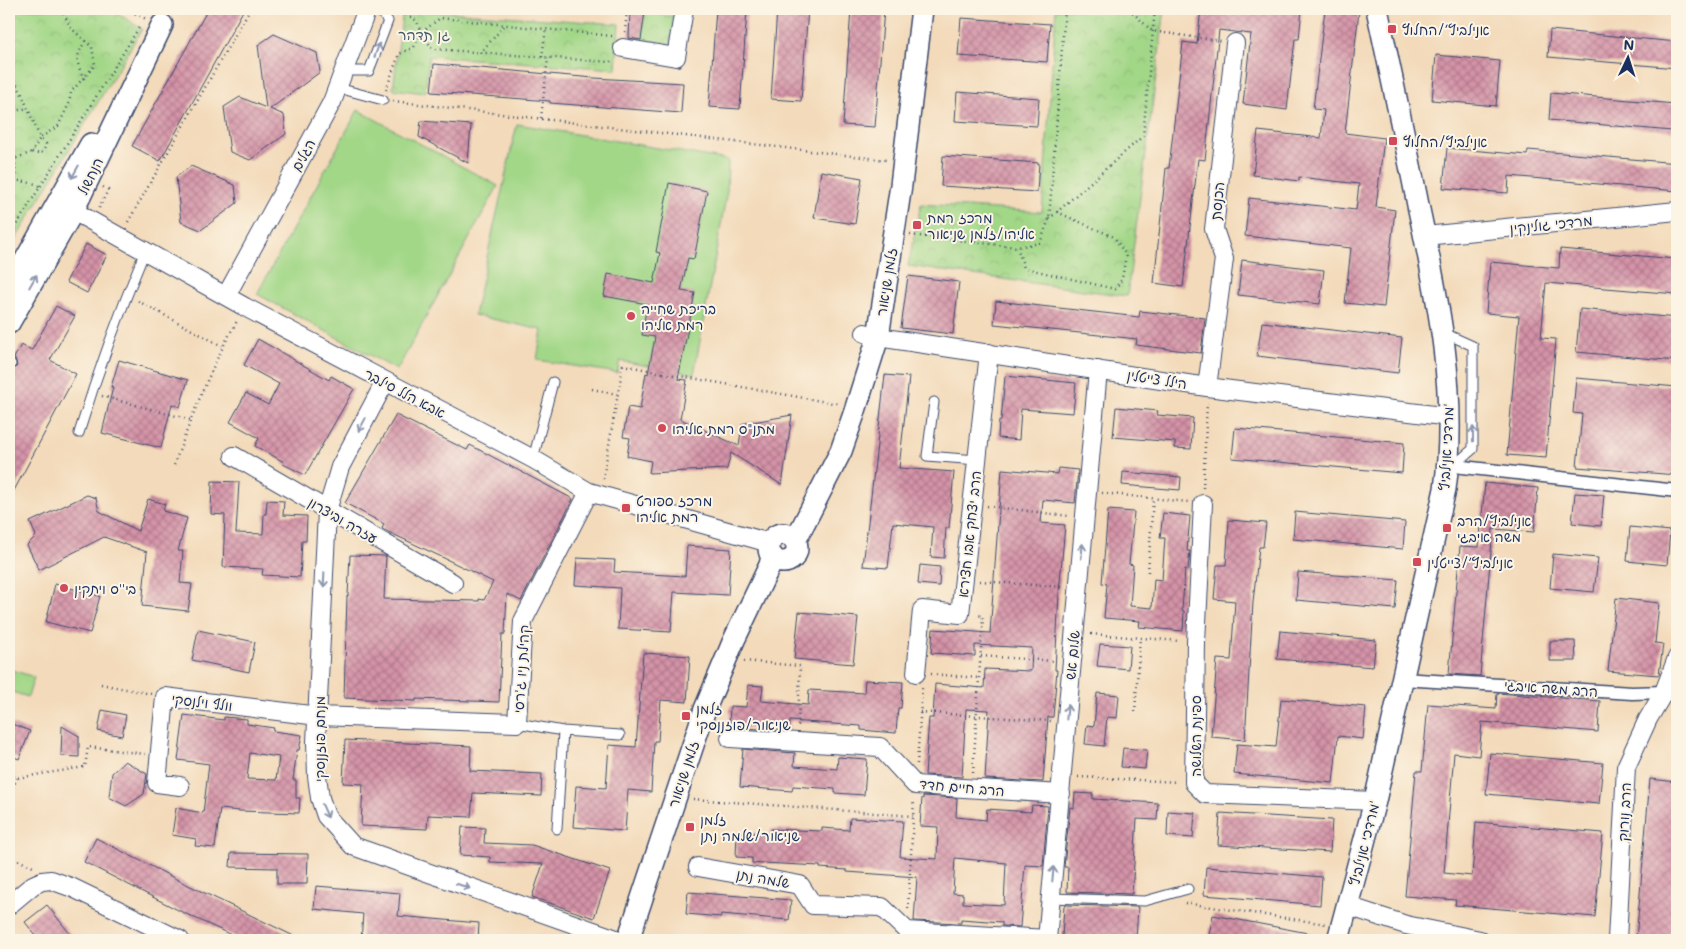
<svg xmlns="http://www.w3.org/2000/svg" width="1686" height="949" viewBox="0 0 1686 949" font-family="Mali,'Playpen Sans Hebrew',sans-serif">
  <defs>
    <pattern id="park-crowns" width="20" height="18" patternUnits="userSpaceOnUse" patternTransform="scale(1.25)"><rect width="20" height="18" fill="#a2d787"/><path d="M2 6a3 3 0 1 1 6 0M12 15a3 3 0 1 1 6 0" fill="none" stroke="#8bb977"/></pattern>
    <pattern id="building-cross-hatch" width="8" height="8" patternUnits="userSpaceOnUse" patternTransform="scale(1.25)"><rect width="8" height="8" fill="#d593a7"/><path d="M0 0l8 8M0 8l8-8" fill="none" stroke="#ac788b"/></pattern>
  </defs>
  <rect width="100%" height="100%" fill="#fcf5e5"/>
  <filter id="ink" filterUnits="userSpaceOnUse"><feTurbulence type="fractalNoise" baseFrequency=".02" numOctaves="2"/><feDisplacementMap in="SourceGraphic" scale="10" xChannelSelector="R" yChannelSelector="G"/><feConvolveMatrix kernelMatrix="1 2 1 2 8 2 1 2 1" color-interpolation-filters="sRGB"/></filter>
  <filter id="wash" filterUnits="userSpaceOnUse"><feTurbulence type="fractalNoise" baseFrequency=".0096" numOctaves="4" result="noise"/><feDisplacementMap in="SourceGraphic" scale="20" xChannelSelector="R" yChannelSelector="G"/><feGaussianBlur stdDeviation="1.12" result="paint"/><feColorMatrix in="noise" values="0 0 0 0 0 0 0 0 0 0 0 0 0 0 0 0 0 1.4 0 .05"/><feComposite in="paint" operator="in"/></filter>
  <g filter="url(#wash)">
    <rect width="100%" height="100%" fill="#f3daba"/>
    <!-- park -->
    <path fill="url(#park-crowns)" stroke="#5e8372" d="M9 9H111L142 29 9 250Z
      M403 9 619 24 616 69 429 56 425 93 393 89Z
      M1056 9H1165L1127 296 908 266 921 204 1042 212Z
      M645 12 675 17 671 44 641 40Z"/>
    <!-- pitch -->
    <path fill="#a2d787" stroke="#5e8372" d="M358 110 498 186 397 370 257 294Z
      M517 124 728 160 727 191 694 374 620 361 617 373 537 360 542 330 474 315Z
      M9 669 34 677 28 697 9 691Z"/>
    <g id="blocks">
      <!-- building -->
      <path fill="url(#building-cross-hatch)" fill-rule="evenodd" d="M208 9H244L160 161 132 146Z
        M716 9H747L740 109 709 107Z
        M777 9H808L801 101 771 99Z
        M851 9H884L875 127 843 125Z
        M1201 9H1302L1299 39H1295L1287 110 1243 104 1251 34 1219 30 1205 160 1198 159 1183 287 1154 283 1166 168H1169L1183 42 1197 44Z
        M1325 9 1359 11 1345 133 1384 138 1376 207 1395 210 1384 307 1345 303 1351 248 1245 236 1249 198 1356 210 1359 184 1299 177V181L1253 175 1258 131 1321 138 1324 110 1313 109Z
        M630 11 645 12 641 40 629 38Z
        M961 18 1050 24 1047 62 958 56Z
        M1550 30 1677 42V68L1548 57Z
        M274 34 317 53 320 72 270 109 284 115 286 134 250 160 230 152 224 107 240 97 266 108 258 45Z
        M1436 55 1500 61 1496 106 1432 100Z
        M434 64 594 78 683 83 681 113 550 103V101L431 92Z
        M957 92 1039 98 1037 126 955 121Z
        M1551 93 1675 104 1672 131 1549 120Z
        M421 121 471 125 468 163 419 137Z
        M1447 148 1527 155 1528 150 1677 163V191L1509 176 1508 193 1443 188Z
        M943 156 1039 163 1037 192 941 186Z
        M191 166 235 185 237 203 201 230 181 222 176 177Z
        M821 171 862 178 855 224 814 218Z
        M669 183 707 191 694 259 688 258 681 291 695 293 678 379 687 380 680 419 739 446 742 424 792 415 782 485 731 453 727 469 649 473 651 461 627 456 630 438 623 437 628 407 640 409 646 373 648 374 655 337 642 335 647 304 604 296 608 274 654 283 660 253 656 252Z
        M86 244 107 255 87 293 66 282Z
        M1560 249 1677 259V294L1546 283 1541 338 1556 339 1546 458 1507 455 1519 316 1486 313 1490 262 1559 268Z
        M1242 260 1324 270 1320 304 1238 295Z
        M908 276 959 282 953 334 901 328Z
        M996 301 1139 317 1140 311 1205 318 1201 353 1136 345 1137 339 994 324Z
        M56 306 75 316 50 360 76 374 9 500V370L14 369 17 366 16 361 14 358 21 345 32 350Z
        M1580 309 1677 318V361L1576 352Z
        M1262 322 1402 338 1398 373 1257 356Z
        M258 339 329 380 331 376 354 389 305 475 283 464 284 462 255 446 259 438 230 422 246 393 268 405 279 384 244 365Z
        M119 360 188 380 180 407 172 404 161 448 102 433 113 387H111Z
        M885 375 909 377 899 468 954 472 949 528H946L944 558 931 557 933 527 893 523 888 568 863 566Z
        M1005 376 1076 383 1073 413 1021 409 1019 440 998 438 999 421H1001Z
        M1576 378 1677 387V475L1577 467 1582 414 1573 413Z
        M1116 407 1158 411 1157 415 1193 418 1191 449 1175 448V442L1113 437Z
        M396 415 467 450 470 445 573 499 521 601 507 594 505 634H502L499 702 416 699V701L344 698 347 596H348L350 555 386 556 384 599 479 601V599L484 600 493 582 446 559 382 529 384 524 345 503Z
        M1235 428 1404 443 1402 473 1232 458Z
        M1058 468 1078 470 1075 503 1043 500 1041 523 1065 525 1059 593 1055 670H1057L1053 717H1048L1043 782 985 779 989 710 966 709 962 777 925 775 929 718H933L935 684 984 688 985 669 1031 671 1032 648 975 645V656L931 653 933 629 990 633 1002 469 1057 474Z
        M1123 472 1181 477 1180 490 1122 485Z
        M212 481 239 482 236 533 263 534 264 514H266L267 500 284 501 283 515 307 516 306 541H302L300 577 262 575 263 569 223 567 225 515 211 514Z
        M1485 483 1538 488 1534 532 1493 529 1480 676 1449 674 1460 546 1479 547Z
        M1575 493 1604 495 1601 526 1572 523Z
        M87 495 96 498 99 511 138 531 148 499 165 504 163 511 187 518 178 551H183L180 583 192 584 188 611 142 606 147 552 104 537 39 570 27 545 36 536 30 522Z
        M1108 510 1134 512 1129 564 1133 565 1130 606 1152 608 1154 579 1162 580 1165 538H1160L1163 513 1190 516 1187 551H1190L1188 570 1185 569 1182 610 1184 611 1183 631 1139 627 1140 621 1104 618 1107 584 1102 583Z
        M1295 512 1405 522 1403 549 1293 539Z
        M1229 520 1266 523 1263 547H1259L1253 602 1245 740 1211 737 1217 659 1231 660 1235 601 1214 599 1217 565H1226Z
        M1630 527 1670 531 1667 565 1627 561Z
        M687 546 731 549 728 595 674 592 671 632 618 629 620 588 575 585 577 558 615 560 614 572 685 576Z
        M1553 554 1598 558 1594 592 1550 588Z
        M920 565 940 567 939 586 918 584Z
        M1298 572 1398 580 1395 609 1296 600Z
        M55 584 100 596 90 633 46 622Z
        M1616 598 1659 603 1655 643 1663 644 1659 675 1608 671Z
        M799 612 858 617 853 664 794 659Z
        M198 630 255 642 249 672 192 660Z
        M1280 631 1376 640 1373 667 1277 659Z
        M1550 641H1575L1576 661H1550Z
        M1100 644 1130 646 1128 669 1097 666Z
        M643 653 690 656 687 702 661 700 658 741H654L651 792 628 790 625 831 573 827 576 786 606 788 609 745 636 747Z
        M865 680 903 682 901 708H898L896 733 861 730V726L790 721 789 731 729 727 730 706 746 707 748 685 763 686 761 701 808 705 809 690 864 693Z
        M1097 693 1119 695 1117 718 1107 717 1104 746 1085 744 1087 725 1094 726Z
        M1497 693 1600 701 1598 732 1482 722 1479 756 1454 753 1444 873 1472 876 1476 822 1603 833 1595 917 1455 905 1456 900 1405 896 1416 771H1422L1428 704 1496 709Z
        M1281 699 1366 707 1363 739 1338 736 1333 783 1234 774 1237 744 1276 747Z
        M102 710 126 715 122 736 98 731Z
        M184 715 224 720V717L247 719V724L274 728 273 731 302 735 299 750H297L293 780H296V798H300L299 813 240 811 220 809 215 848 195 846 196 839 172 835 176 808 203 813 209 764 178 760ZM250 753 279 757 276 780 247 779Z
        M9 723 30 731 19 759 9 755Z
        M62 726 79 736V757L61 756Z
        M345 740 471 746 470 771 542 774 541 796 473 793 471 817 428 815 427 829 361 826 363 784 343 783Z
        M1123 748 1147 750 1145 769 1121 767Z
        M743 749 795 753 794 766 837 769 838 757 867 759 864 795 835 793V789L793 786 792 791 740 787Z
        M1490 753 1603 763 1599 804 1486 794Z
        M125 761 147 774 144 794 126 806 109 797 112 773Z
        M1650 779 1677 782V902L1674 940H1636Z
        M1075 793 1093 794V799L1158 803 1157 820 1137 819 1132 894 1067 892 1068 867H1064L1070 807 1074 808Z
        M923 796 957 798 956 817 986 820 987 809 1031 812 1032 805 1048 806 1043 866 1025 865 1020 927 1002 926V922L961 919V923L914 921 917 877 847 872V870L820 868V866L763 863V864L752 863V858L736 857 737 832 771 834V829L822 831V828L849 830 850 818 903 821 900 857 937 859 938 827 920 826 922 798 923 799ZM955 858 1006 863 1004 905 963 903V894L953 893Z
        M1168 811 1195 813 1193 838 1167 836Z
        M1220 813 1332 820 1330 852 1218 845Z
        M462 827 485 828 484 843 532 845 610 871 594 918 532 897 543 864 490 862V857L460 855Z
        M96 838 182 882 302 940H242L182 912 84 862Z
        M231 853 308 854 307 884H277V868L230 867Z
        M1206 867 1322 877 1320 905 1204 895Z
        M316 886 400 893 398 916 479 923 478 940H361L363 914 314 909Z
        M688 892 791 900 789 920 721 914V917L686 914Z
        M47 905 75 940H39L25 922Z
        M1066 905 1138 907 1136 940H1105L1062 937 1064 906Z
        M1213 915 1313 934 1312 940H1208Z"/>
    </g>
  </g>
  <g filter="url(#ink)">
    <use href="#blocks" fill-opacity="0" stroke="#3b496c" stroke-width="1"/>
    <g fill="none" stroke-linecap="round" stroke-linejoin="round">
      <!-- service casing -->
      <g stroke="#3b496c" stroke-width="11">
        <path id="service" d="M344 71H369L388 21 378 9
          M338 88 383 100
          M1442 332 1473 346V449L1452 467
          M9 363 11 364
          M934 402 927 456 977 460
          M79 433C98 371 120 311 145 251
          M533 459 553 382
          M517 723 563 731 620 735
          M557 829 563 731
          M1050 898 1145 901 1188 889"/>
      </g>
      <!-- pedestrian casing -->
      <g stroke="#3b496c" stroke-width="15">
        <path id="pedestrian" d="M1454 466 1677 491
          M1402 679 1632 693 1664 692"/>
      </g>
      <!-- minor casing -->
      <g stroke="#3b496c" stroke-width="20">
        <path id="minor" d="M623 48 676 57 684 9
          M61 204 245 307 533 459 589 492 770 543
          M1425 236 1677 211
          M226 296 332 102 367 9
          M865 333 878 337 1207 387 1450 417
          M385 382 340 467 327 511 316 742 317 776 320 798 326 816 353 846 619 940
          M1207 387 1224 259 1214 229 1235 43
          M234 456 453 583
          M1203 504 1196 642 1194 783 1205 794 1375 801
          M916 673 922 610 960 614 989 353
          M730 738 880 747 915 785 1061 794
          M180 786 157 783 165 697 318 716 517 723 523 621 589 492
          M698 867 800 885 813 905 882 907 907 931 1047 939
          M9 905 33 885 42 881 51 880 73 888 180 940
          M1348 906 1406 925 1480 940
          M1047 940 1098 370
          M1617 940 1626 767 1648 719 1664 692 1677 658"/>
      </g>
      <!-- tertiary casing -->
      <g stroke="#3b496c" stroke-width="24">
        <path id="tertiary" d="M9 289 91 144
          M9 323 73 211 162 25
          M769 548a14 14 0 1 1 28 0a14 14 0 1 1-28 0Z
          M795 541 841 451 854 414 878 337 901 185 922 9
          M628 940 705 709 734 640 770 565 772 556
          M1338 940 1375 801 1445 489C1458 394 1438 298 1418 205 1405 139 1391 74 1377 9"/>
      </g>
      <!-- path -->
      <path stroke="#3b496c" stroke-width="2.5" stroke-dasharray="1 4" stroke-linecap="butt" d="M126 9 146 19
        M1129 9 1152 31 1221 41
        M9 28V14L12 9
        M625 32 627 9
        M612 36 440 18 421 33 433 49 610 62 613 59
        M480 53 505 25
        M542 57 546 29
        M9 72 21 92 40 138 32 152 9 161
        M84 79C76 61 75 59 85 41
        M9 88 13 81
        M386 90 399 54 414 47 421 33 417 21 406 14
        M393 101 886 160
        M9 112 28 108
        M541 118 548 58
        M32 152 40 154 44 150 46 144 40 138 58 126 69 104 71 92 95 65 92 47 71 28 63 12 66 9
        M15 159V180L36 184 40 187
        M99 208 108 190 103 187
        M1049 219 1143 136 1155 9
        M128 222 250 9
        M910 235 1017 247 1040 243 1049 219 1065 9
        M9 237 140 26
        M1017 247 1024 268 1115 289 1122 279 1126 255 1114 237 1057 212
        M138 301 222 346
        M663 373 838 404
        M592 389 617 394
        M102 396 191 420
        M174 465C192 416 211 366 237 321
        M603 479 623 365 663 373V369
        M1203 488 1207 403
        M1102 493 1188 502
        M987 506 1069 516
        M1148 572 1153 499
        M980 581 1062 587
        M1091 634 1180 641
        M981 656 1055 661
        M744 661 800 666 798 727
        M931 674 979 678
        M101 684 151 694
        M920 712 1051 721
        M1135 712 1140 638
        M917 764 922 688
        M973 773 983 616 976 615
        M9 774 17 778 85 767 88 747 145 754
        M1078 777 1177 782
        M9 797 17 778
        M693 799 913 816
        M9 856 33 867
        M1185 903 1326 924
        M908 909 914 800"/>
      <!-- service -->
      <use href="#service" stroke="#fff" stroke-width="9"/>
      <!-- pedestrian -->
      <use href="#pedestrian" stroke="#fff" stroke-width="12"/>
      <!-- minor -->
      <use href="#minor" stroke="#fff" stroke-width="18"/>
      <!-- tertiary -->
      <use href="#tertiary" stroke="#fff" stroke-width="21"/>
    </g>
    <!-- one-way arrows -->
    <defs><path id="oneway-shaft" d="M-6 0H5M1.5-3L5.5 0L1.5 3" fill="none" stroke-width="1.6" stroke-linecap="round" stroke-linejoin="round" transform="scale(1.25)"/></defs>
    <g stroke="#8d97ae">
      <use href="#oneway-shaft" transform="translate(377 50) rotate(-70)"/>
      <use href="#oneway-shaft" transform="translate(75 172) rotate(120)"/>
      <use href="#oneway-shaft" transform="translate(33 281) rotate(-60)"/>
      <use href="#oneway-shaft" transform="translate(362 425) rotate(118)"/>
      <use href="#oneway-shaft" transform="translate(1473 434) rotate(-90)"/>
      <use href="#oneway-shaft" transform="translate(1082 551) rotate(-85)"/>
      <use href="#oneway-shaft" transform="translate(324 580) rotate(93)"/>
      <use href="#oneway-shaft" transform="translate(1067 712) rotate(-85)"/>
      <use href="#oneway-shaft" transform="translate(325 811) rotate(66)"/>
      <use href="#oneway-shaft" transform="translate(1053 874) rotate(-84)"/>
      <use href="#oneway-shaft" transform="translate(463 886) rotate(19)"/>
    </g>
  </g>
  <!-- markers -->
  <g fill="#d1495b" stroke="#fcf5e5" stroke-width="2">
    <rect x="1387" y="24" width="10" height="10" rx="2.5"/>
    <rect x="1388" y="136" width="10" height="10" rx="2.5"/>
    <rect x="912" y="220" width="10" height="10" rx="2.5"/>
    <circle cx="631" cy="316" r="5"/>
    <circle cx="662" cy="428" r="5"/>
    <rect x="621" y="503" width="10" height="10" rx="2.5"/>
    <rect x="1442" y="523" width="10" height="10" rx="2.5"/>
    <rect x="1412" y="557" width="10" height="10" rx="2.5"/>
    <circle cx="64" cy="588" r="5"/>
    <rect x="681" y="711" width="10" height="10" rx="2.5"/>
    <rect x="685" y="822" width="10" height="10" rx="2.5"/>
  </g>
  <g text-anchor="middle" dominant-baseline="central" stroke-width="4" stroke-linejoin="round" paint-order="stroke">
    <!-- poi labels -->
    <g font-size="14" fill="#1b2f5e" stroke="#fcf5e5" text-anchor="start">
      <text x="1402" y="29">אנילביץ׳/החלוץ</text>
      <text x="1403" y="141">אנילביץ/החלוץ</text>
      <text x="927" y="217">מרכז רמת<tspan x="927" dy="16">אליהו/זלמן שניאור</tspan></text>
      <text x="641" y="308">בריכת שחייה<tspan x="641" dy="16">רמת אליהו</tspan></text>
      <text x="672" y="428">מתנ"ס רמת אליהו</text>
      <text x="636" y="500">מרכז ספורט<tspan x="636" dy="16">רמת אליהו</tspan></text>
      <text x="1457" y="520">אנילביץ/הרב<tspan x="1457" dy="16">משה איבגי</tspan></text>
      <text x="1427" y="562">אנילביץ׳/צייטלין</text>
      <text x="74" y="588">בי''ס ויתקין</text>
      <text x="696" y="708">זלמן<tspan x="696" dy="16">שניאור/פוזננסקי</tspan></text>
      <text x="700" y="819">זלמן<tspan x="700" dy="16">שניאור/שלמה נתן</tspan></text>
    </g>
    <!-- park labels -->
    <g font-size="14" fill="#3d5968" stroke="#fcf5e5">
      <text x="424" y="34">גן תדהר</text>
    </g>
    <!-- street labels -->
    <g font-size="14" fill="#1b2f5e" stroke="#fcf5e5">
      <text transform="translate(303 155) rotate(-61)">הגלים</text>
      <text transform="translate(90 176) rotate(-64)">הנחשול</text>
      <text transform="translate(1217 201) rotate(-84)">הכנסת</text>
      <text transform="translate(1551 224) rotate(-6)">מרדכי גולינקין</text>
      <text transform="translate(886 282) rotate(-81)">זלמן שניאור</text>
      <text transform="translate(1157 379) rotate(9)">הילל צייטלין</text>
      <text transform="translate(405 393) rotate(28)">אבא הלל סילבר</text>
      <text transform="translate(1446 447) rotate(-87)">מרדכי אנילביץ'</text>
      <text transform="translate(343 520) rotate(30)">עזרה וביצרון</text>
      <text transform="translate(969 534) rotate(-84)">הרב יצחק אבו חצירא</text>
      <text transform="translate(1072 655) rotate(-85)">שלום אש</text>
      <text transform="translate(521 669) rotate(-86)">קהילת ניו ג'רסי</text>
      <text transform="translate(1551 688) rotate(4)">הרב משה איבגי</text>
      <text transform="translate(202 702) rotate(7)">וולף וילנסקי</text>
      <text transform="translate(1195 736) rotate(-90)">ספינת השלושה</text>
      <text transform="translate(319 739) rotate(-90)">מנחם פוזננסקי</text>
      <text transform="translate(683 774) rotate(-72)">זלמן שניאור</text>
      <text transform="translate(962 787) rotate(5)">הרב חיים חדד</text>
      <text transform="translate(1624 812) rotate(-87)">הרב נורוק</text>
      <text transform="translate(1364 843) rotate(-76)">מרדכי אנילביץ'</text>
      <text transform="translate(763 878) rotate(10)">שלמה נתן</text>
    </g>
  </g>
  <!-- margin -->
  <rect width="1686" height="949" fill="none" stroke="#fcf5e5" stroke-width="30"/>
  <!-- north arrow -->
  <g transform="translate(1628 58) rotate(4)" stroke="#fcf5e5" stroke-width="4" paint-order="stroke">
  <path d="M0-4L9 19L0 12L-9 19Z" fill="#1b2f5e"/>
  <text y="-8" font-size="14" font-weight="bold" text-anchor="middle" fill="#1b2f5e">N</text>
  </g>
</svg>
